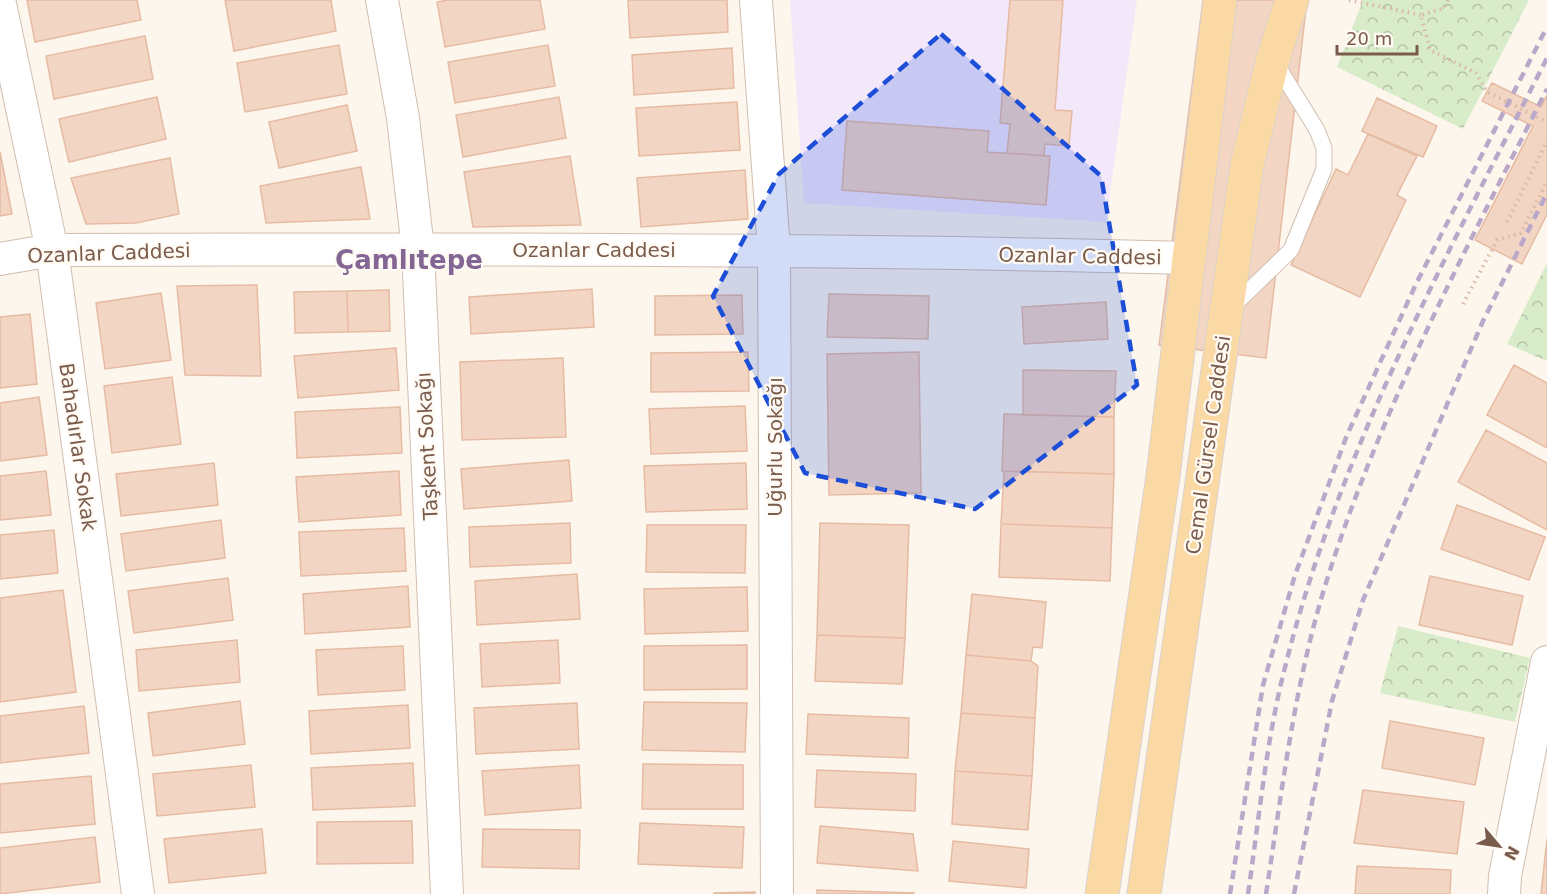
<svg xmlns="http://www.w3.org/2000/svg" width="1547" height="894" viewBox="0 0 1547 894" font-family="'DejaVu Sans',sans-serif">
  <defs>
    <pattern id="park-crowns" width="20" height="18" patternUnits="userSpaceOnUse" patternTransform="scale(1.5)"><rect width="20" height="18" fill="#d8ecc9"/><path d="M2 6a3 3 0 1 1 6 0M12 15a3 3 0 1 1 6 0" fill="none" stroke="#b4c2a5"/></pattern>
  </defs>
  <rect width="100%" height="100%" fill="#fdf6ec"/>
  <!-- education -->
  <path fill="#f3e8fa" d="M790 0H1137L1106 222 804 203Z"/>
  <!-- park -->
  <path fill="url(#park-crowns)" d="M1363 0H1529L1463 129 1337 67Z
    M1547 263V361L1507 344Z
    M1398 626 1530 658 1515 722 1380 693Z"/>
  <!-- building -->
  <path fill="#f3d5c3" stroke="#e6bba3" stroke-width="1.5" d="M27 0H137L141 20 35 42Z
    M225 0H331L336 31 234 51Z
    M448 0H540L545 29 445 47 437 2Z
    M628 0H727L728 32 630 38Z
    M1010 0H1063L1055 110 1072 111 1069 146 1045 144 1044 156 1007 153 1010 124 1000 123Z
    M1203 0H1307L1266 358 1159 345Z
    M145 36 153 79 54 99 46 56Z
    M339 45 347 94 245 112 237 63Z
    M548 45 555 86 455 103 448 62Z
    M732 48 734 88 634 95 632 55Z
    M1492 83 1541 107 1547 95V214L1522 264 1475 240 1533 126 1482 101Z
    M157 97 166 139 69 162 59 119Z
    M559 97 566 138 463 157 456 115Z
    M1377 98 1437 126 1423 157 1362 131Z
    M737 102 740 150 639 156 636 108Z
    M347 105 357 151 279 168 269 122Z
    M847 121 989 131 987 152 1050 156 1046 205 842 190Z
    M1368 134 1417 156 1397 195 1406 200 1360 297 1291 265 1336 169 1348 175Z
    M0 152 12 214 0 216Z
    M570 156 581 225 473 227 464 172Z
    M170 158 179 214 136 223 86 224 71 178Z
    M361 167 370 219 266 223 260 186Z
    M745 170 748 219 641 227 637 178Z
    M257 285 261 376 185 375 177 286Z
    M592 289 594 327 471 334 469 297Z
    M389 290 390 331 348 332 347 291Z
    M347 291 348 332 295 333 294 292Z
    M161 293 171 360 105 369 96 303Z
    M829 294 929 296 928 339 827 337Z
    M742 295 743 334 655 335V296Z
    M1106 302 1108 339 1024 344 1022 307Z
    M30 314 37 384 0 388V317Z
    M396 348 399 390 298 398 294 356Z
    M748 352 749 391 651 392V353Z
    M919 352 921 493 829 495 827 354Z
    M563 358 566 437 462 440 460 362Z
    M1514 365 1547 383V448L1487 415Z
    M1023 370 1116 371 1114 417 1023 415Z
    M172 377 181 444 112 453 104 386Z
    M39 397 47 455 0 461V403Z
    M745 406 747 451 651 454 649 409Z
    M400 407 402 453 297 458 295 412Z
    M1004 414 1114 417V474L1002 471Z
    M1486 430 1547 463V530L1458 482Z
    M569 460 572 501 464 509 461 469Z
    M214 463 218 505 121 516 116 474Z
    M746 463 747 509 646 512 644 466Z
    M46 471 51 515 0 520V476Z
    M399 471 401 515 299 522 296 477Z
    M1004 471 1114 474 1112 528 1001 524Z
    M1457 505 1545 537 1529 580 1441 549Z
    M221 520 225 558 126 571 121 534Z
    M570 523 571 563 470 567 469 527Z
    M820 523 909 525 905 638 817 635Z
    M1001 524 1112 528 1110 581 999 577Z
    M647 525H746L745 573 646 572Z
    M404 528 406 571 301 576 299 532Z
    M54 530 58 573 0 579V535Z
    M577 574 580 619 477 625 475 581Z
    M1430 576 1523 596 1512 645 1419 625Z
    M228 578 233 620 134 633 128 591Z
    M408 586 410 627 305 634 303 594Z
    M747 587 748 631 645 634 644 589Z
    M63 590 76 692 0 702V598Z
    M972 594 1046 602 1042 648 1033 647 1031 661 966 655Z
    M817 635 905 638 902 684 815 681Z
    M237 640 240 682 139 691 136 650Z
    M558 640 560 683 482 687 480 644Z
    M747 645V689L644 690V646Z
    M403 646 405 690 318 695 316 650Z
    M966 655 1031 661 1038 666 1035 718 961 713Z
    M240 701 245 744 153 756 148 713Z
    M644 702 747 703 745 752 642 750Z
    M577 703 579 749 476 754 474 708Z
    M408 705 410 748 311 754 309 711Z
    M84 706 89 753 0 763V716Z
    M961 713 1035 718 1032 776 955 771Z
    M808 714 909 718 908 758 806 754Z
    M1390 721 1484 738 1475 785 1382 768Z
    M413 763 415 806 313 810 311 768Z
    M643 764 743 765V809H642Z
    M251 765 255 807 157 816 153 774Z
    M579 765 581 808 485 815 482 771Z
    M817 770 916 774 915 811 815 807Z
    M955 771 1032 776 1028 830 952 824Z
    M91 776 95 824 0 833V784Z
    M1363 790 1464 802 1457 854 1354 843Z
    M412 821 413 863 317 864V822Z
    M640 823 744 827 742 868 638 864Z
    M820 826 913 834 918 871 817 863Z
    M262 829 266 873 169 883 164 839Z
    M483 829 580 830 579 869 482 867Z
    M95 837 100 882 0 894V848Z
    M1547 839V894H1541Z
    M953 841 1029 849 1026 888 949 881Z
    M1357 866 1451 870 1450 894H1355Z
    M817 890 914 893V894H817Z
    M755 892V894H714V893Z"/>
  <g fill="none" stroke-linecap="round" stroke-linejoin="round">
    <!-- lane casing -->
    <g stroke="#d1beb0" stroke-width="17">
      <path id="lane" d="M1231 308 1291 250 1324 169V148L1317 130 1275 62"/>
    </g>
    <!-- street casing -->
    <g stroke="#d1beb0" stroke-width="34">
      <path id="street" d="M382 0 403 118 418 249 447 894
        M756 0 774 250 777 894
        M0 4 52 250 138 894
        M0 259 52 250C431 249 810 248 1189 258
        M1504 894 1505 876 1547 662"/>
    </g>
    <!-- primary casing -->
    <g stroke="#dad1cd" stroke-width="35">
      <path id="primary" d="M1102 894 1163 476 1220 0
        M1144 894 1247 165 1273 59 1292 0"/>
    </g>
    <!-- path -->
    <path stroke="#d9b8a5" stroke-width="4" stroke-dasharray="1.5 4.5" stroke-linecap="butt" d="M1349 0 1421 15
      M1448 0 1444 8 1421 15 1430 50 1476 73 1487 92 1547 122
      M1507 222 1547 141
      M1463 304 1497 240 1521 233 1547 182"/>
    <!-- lane -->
    <use href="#lane" stroke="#fff" stroke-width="15"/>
    <!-- street -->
    <use href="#street" stroke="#fff" stroke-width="32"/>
    <!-- primary -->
    <use href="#primary" stroke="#fbd9a5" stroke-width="33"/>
    <!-- rail -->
    <path stroke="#b9a8c9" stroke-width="4.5" stroke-dasharray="9 6" stroke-linecap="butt" d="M1230 894 1263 685 1295 575 1347 435 1416 284 1547 27
      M1248 894C1258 826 1265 754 1280 688 1332 464 1444 261 1547 58
      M1266 894C1282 791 1294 687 1325 586 1379 412 1465 251 1547 89
      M1294 894 1332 701 1363 600 1483 321 1547 193"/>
  </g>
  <!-- marked area -->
  <path fill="#1d4ed8" fill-opacity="0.2" stroke="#1d4ed8" stroke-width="4.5" stroke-dasharray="12 8" stroke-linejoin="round" d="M941 34 1101 176 1137 385 975 509 805 473 713 296 779 174Z"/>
  <g text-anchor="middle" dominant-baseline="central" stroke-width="4.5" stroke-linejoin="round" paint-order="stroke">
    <!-- street labels -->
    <g font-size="20" fill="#7a5c4d" stroke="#fffaf3">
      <text x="594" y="250">Ozanlar Caddesi</text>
      <text transform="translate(109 253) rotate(-2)">Ozanlar Caddesi</text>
      <text transform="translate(1080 256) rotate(1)">Ozanlar Caddesi</text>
      <text transform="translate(1208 445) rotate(-82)">Cemal Gürsel Caddesi</text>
      <text transform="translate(427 446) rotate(-93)">Taşkent Sokağı</text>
      <text transform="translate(78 447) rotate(82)">Bahadırlar Sokak</text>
      <text transform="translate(775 447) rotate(-90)">Uğurlu Sokağı</text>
    </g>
    <!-- district labels -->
    <g font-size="26" font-weight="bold" fill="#846695" stroke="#fffaf3">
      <text x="409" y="260">Çamlıtepe</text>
    </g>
  </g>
  <!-- north arrow -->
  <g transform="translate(1499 846) rotate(119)" stroke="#fffaf3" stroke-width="4.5" paint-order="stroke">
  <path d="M0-4.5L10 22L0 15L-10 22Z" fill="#7a5c4d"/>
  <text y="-9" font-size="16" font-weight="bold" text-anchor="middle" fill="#7a5c4d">N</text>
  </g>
  <!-- scale -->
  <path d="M1337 45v9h80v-9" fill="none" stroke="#7a5c4d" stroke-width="3"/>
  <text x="1346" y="45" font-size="18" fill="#7a5c4d" stroke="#fffaf3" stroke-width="4.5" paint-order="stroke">20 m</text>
</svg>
